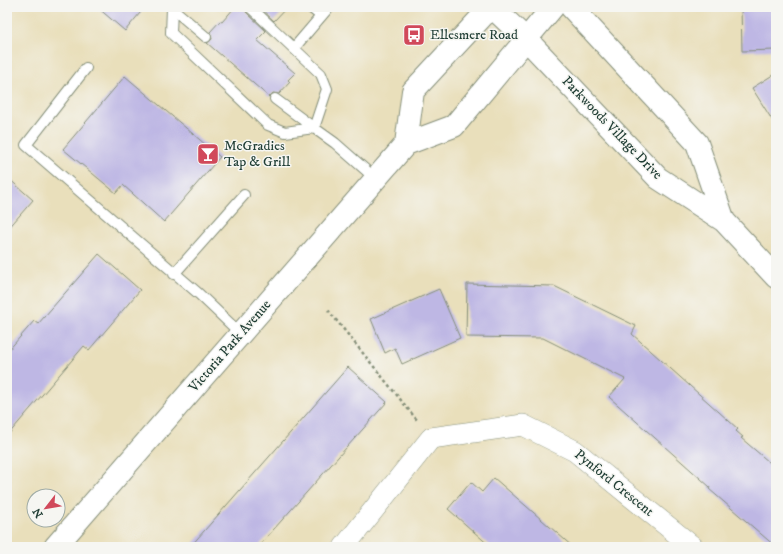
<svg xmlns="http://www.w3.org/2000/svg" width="783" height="554" viewBox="0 0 783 554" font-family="'IM FELL DW Pica',serif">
  <rect width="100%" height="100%" fill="#f6f6f2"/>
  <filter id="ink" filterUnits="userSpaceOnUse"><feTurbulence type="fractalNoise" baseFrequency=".025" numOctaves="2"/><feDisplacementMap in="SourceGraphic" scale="8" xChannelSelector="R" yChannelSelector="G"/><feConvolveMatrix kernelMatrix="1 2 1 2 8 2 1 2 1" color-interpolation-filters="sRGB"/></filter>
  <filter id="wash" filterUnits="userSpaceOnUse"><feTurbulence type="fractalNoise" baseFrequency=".012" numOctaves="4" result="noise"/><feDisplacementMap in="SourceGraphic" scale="16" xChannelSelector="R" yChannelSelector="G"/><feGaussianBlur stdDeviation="0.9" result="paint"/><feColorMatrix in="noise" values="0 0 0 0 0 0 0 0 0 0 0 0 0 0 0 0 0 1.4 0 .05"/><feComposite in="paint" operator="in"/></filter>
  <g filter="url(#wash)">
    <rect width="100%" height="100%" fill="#e9dfbb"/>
    <g id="blocks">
      <!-- building -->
      <path fill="#beb7e4" d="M97 7H145L125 31Z
        M235 7H244L246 12 266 31 257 40 295 73 288 80 290 82 279 94 273 93 269 97 207 43 212 39 210 32 220 21 222 22Z
        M259 7H287L274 21Z
        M741 7H776V50L742 51Z
        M776 73V126L752 88Z
        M125 76 220 157 164 222 123 185 116 193 63 149Z
        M7 177 33 200 7 230Z
        M99 254 140 290 89 350 84 346 7 436V352L34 321 38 324Z
        M467 284 554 286 636 326 632 334 738 429 736 431 743 437 741 438 776 468V547L709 489 710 487 609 397 625 379 543 338 466 337Z
        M439 289 460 338 402 364 395 348 385 353 371 319Z
        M348 367 387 402 258 547H190Z
        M494 478 573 547H491L448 509 471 482 482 492Z"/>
    </g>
  </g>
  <g filter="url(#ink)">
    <use href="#blocks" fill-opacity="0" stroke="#848e78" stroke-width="1"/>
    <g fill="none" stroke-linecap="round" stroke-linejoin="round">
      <!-- lane casing -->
      <g stroke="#848e78" stroke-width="12">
        <path id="lane" d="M173 7 172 8 171 33 268 125 285 132 314 128
          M250 7 321 74 327 89 314 128 335 143 376 179
          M310 7 321 16
          M172 8 206 37
          M294 48 329 7
          M86 68 26 145 199 294 241 334
          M275 99 314 128
          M174 274 244 195"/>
      </g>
      <!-- street casing -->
      <g stroke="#848e78" stroke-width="22">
        <path id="street" d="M344 547 431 438 523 425 575 451 693 547"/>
      </g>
      <!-- secondary casing -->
      <g stroke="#848e78" stroke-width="24">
        <path id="secondary" d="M492 7 527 40 658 178 724 221 776 277
          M571 7 697 143 724 221
          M406 144 413 91 491 7
          M55 547 406 144 454 126 553 7"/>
      </g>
      <!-- path -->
      <path stroke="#848e78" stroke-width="2.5" stroke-dasharray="3 3" stroke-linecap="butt" d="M328 310 417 420"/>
      <!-- lane -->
      <use href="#lane" stroke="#fff" stroke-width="10"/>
      <!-- street -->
      <use href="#street" stroke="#fff" stroke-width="21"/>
      <!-- secondary -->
      <use href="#secondary" stroke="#fff" stroke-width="22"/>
    </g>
  </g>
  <!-- icons -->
  <defs>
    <g id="bus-square" transform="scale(1.15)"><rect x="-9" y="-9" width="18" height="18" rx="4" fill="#d1495b" stroke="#f6f6f2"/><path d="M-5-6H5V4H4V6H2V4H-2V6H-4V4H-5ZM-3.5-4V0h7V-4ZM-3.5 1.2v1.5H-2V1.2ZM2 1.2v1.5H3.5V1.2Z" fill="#fff"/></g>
    <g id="bar-square" transform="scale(1.15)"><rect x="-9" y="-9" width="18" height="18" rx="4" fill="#d1495b" stroke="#f6f6f2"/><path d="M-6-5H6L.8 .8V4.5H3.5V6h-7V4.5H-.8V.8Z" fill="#fff"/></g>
  </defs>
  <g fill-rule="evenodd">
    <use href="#bus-square" x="414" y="35"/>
    <use href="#bar-square" x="208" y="154"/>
  </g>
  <g text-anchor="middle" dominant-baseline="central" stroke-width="3" stroke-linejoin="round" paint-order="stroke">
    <!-- poi labels -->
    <g font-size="14" fill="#1f3d34" stroke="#f6f6f2" text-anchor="start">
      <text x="430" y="35">Ellesmere Road</text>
      <text x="224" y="146">McGradies<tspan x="224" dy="16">Tap &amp; Grill</tspan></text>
    </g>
    <!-- street labels -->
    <g font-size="14" fill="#1f3d34" stroke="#f6f6f2">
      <text transform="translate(612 128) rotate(46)">Parkwoods Village Drive</text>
      <text transform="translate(230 346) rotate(-49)">Victoria Park Avenue</text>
      <text transform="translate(614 483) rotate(39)">Pynford Crescent</text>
    </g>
  </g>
  <!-- margin -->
  <rect width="783" height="554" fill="none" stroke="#f6f6f2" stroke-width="24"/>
  <!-- north arrow -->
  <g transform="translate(46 508) rotate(239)"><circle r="19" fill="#f6f6f2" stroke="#a0aca6"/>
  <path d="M0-3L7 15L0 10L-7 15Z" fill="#d1495b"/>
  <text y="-6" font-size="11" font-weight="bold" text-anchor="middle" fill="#1f3d34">N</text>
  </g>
</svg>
